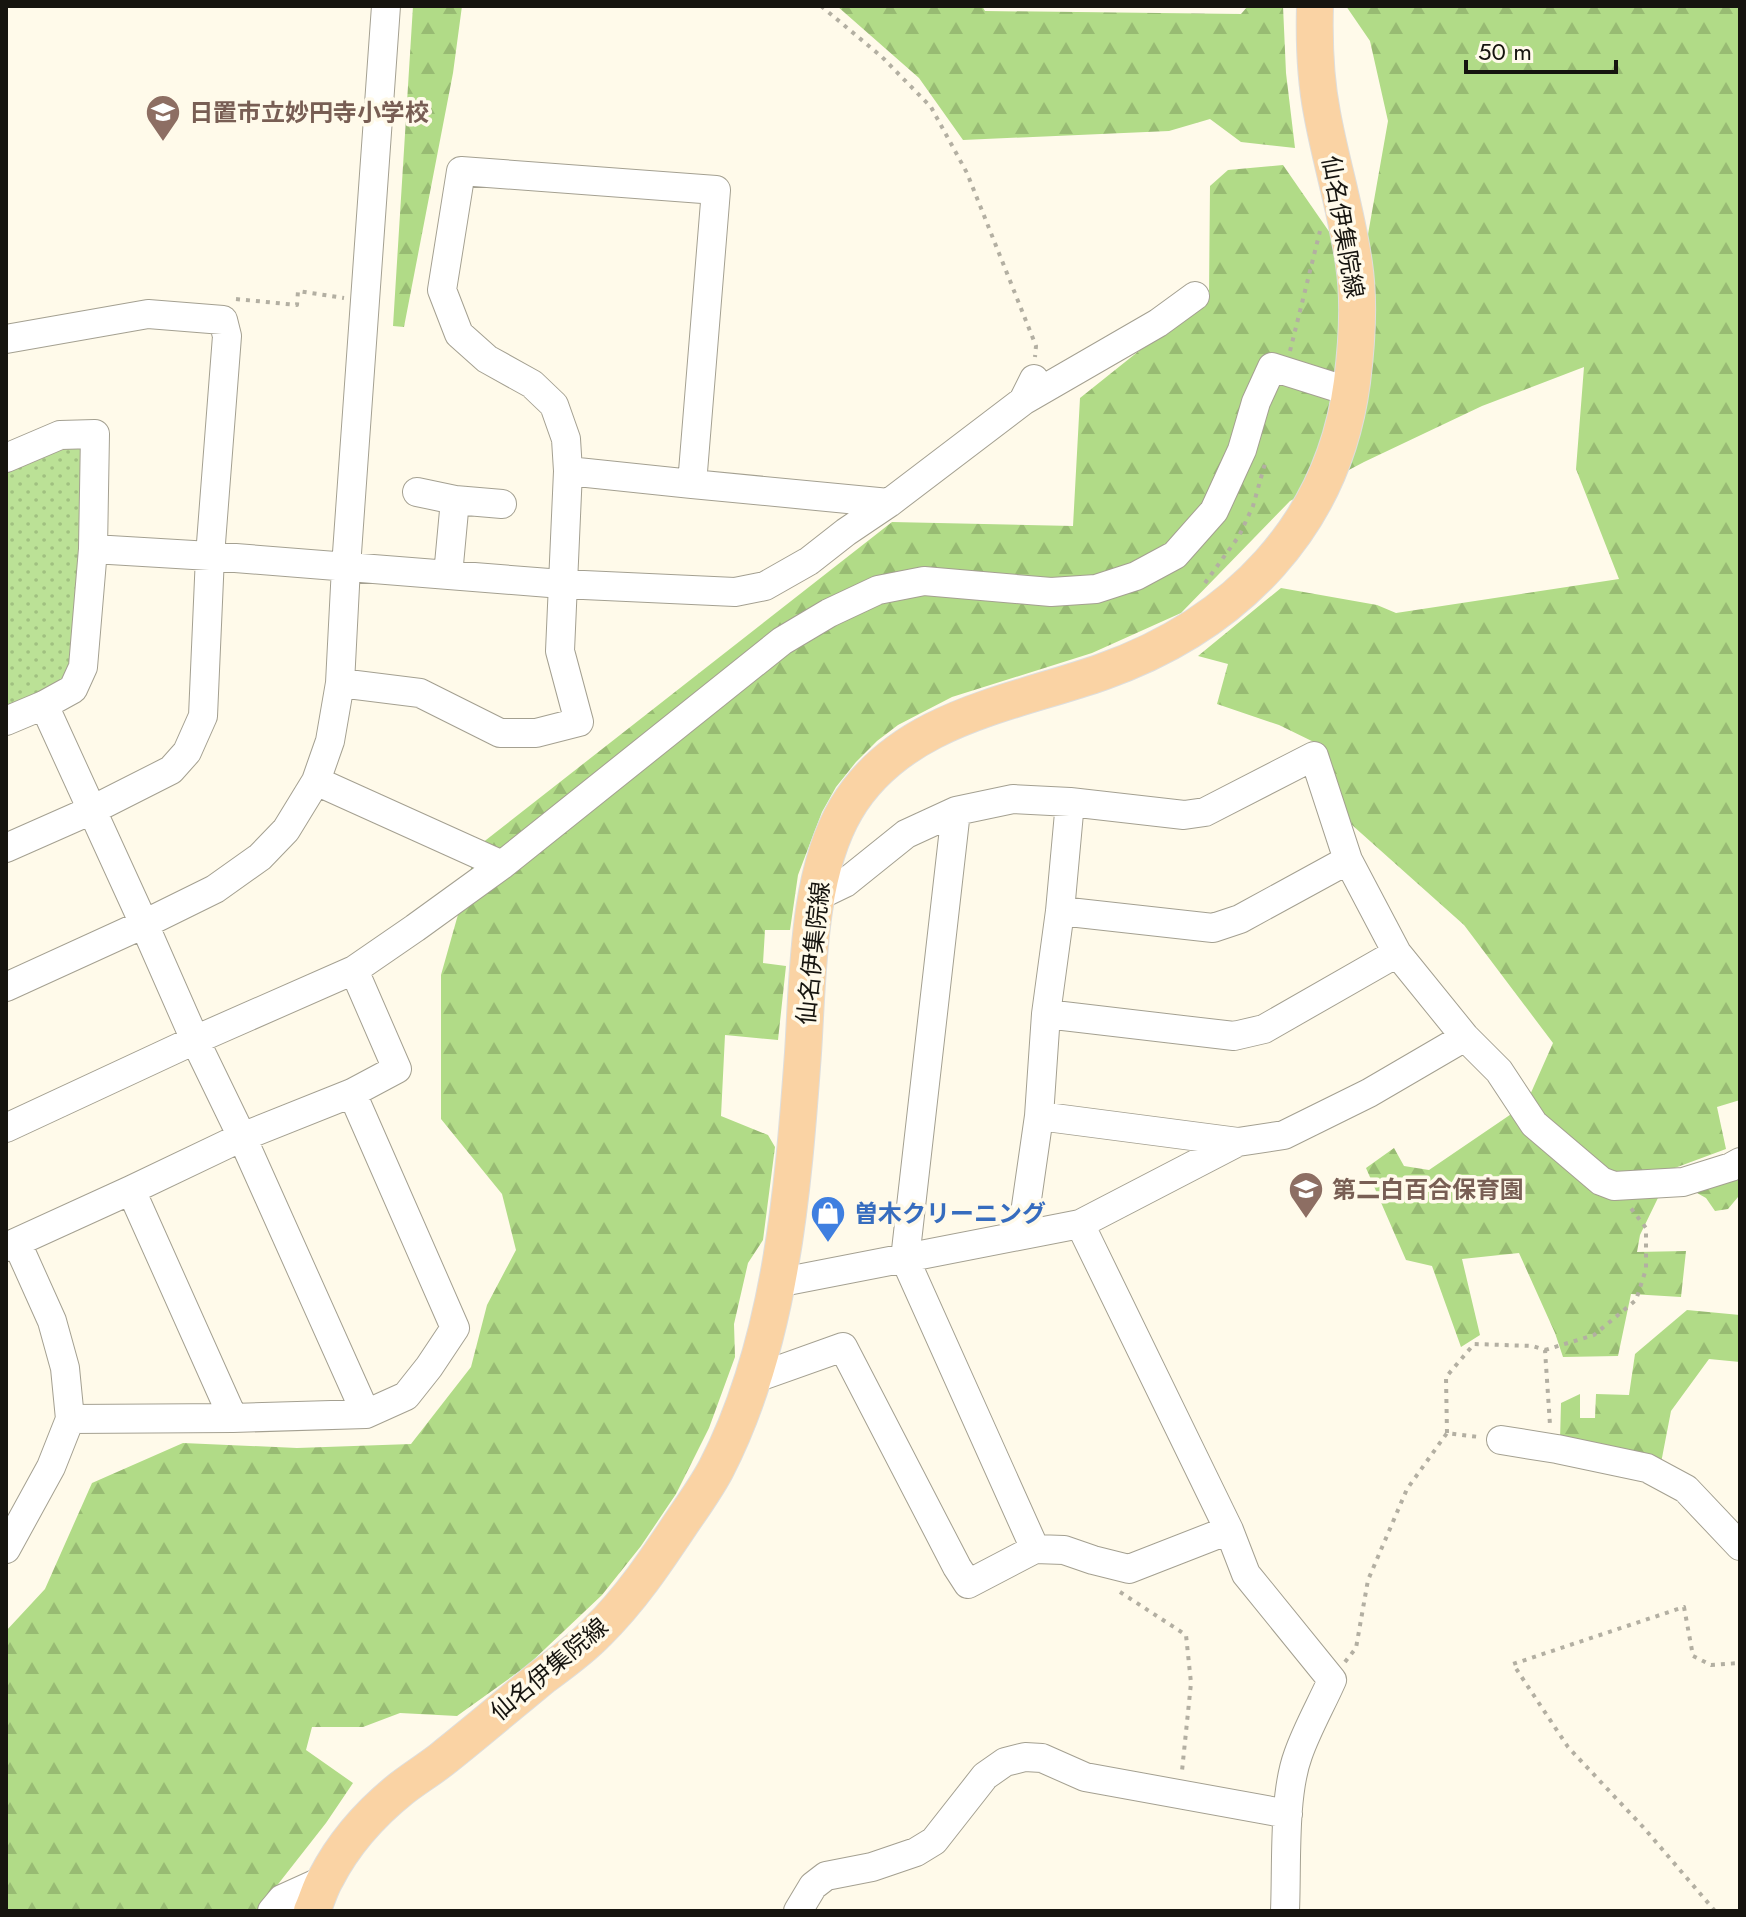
<svg xmlns="http://www.w3.org/2000/svg" width="1746" height="1917" viewBox="0 0 1746 1917" font-family="Jost,'Noto Sans JP',sans-serif">
  <defs>
    <pattern id="forest-firs" width="22" height="20" patternUnits="userSpaceOnUse" patternTransform="scale(2)"><rect width="22" height="20" fill="#b1db87"/><path d="M5 1l3.5 6h-7zM16 11l3.5 6h-7z" fill="#98bb73"/></pattern>
    <pattern id="park-dots" width="8" height="8" patternUnits="userSpaceOnUse" patternTransform="scale(2)"><rect width="8" height="8" fill="#bbe196"/><path d="M2 2h.1M6 6h.1" fill="none" stroke="#a0c080" stroke-width="1.8" stroke-linecap="round"/></pattern>
  </defs>
  <rect width="100%" height="100%" fill="#fffaea"/>
  <!-- forest -->
  <path fill="url(#forest-firs)" d="M413 6H462L453 73 404 327 393 326Z
    M837 6H982L985 11 1241 14 1248 6H1283L1286 73 1295 148 1241 142 1210 119 1169 131 963 140 919 78Z
    M1346 6H1740V1100L1717 1107 1726 1149 1672 1169 1640 1235 1637 1252 1686 1251 1681 1297 1631 1294 1618 1356 1563 1357 1555 1333 1519 1253 1462 1259 1480 1335 1461 1347 1432 1266 1406 1260 1366 1168 1394 1148 1404 1166 1429 1170 1526 1104 1553 1043 1464 925 1352 825 1322 746 1279 725 1217 704 1228 664 1198 656 1281 588 1377 605 1396 613 1619 579 1576 469 1584 367 1482 406 1364 462 1290 501 1181 613 1092 653 952 697 898 725 877 741 856 762 836 787 822 812 798 875 790 930H765L763 963 786 966 778 1040 725 1035 721 1116 768 1135 775 1147 763 1240 748 1263 734 1324 735 1357 709 1428 676 1494 641 1546 602 1595 528 1665 457 1716 400 1713 363 1727H312L306 1750 353 1783 326 1823 257 1911H6V1631L45 1589 92 1483 183 1443 297 1448 411 1444 471 1367 487 1305 516 1250 502 1194 441 1119V975L477 847 892 522 1073 526 1080 398 1209 295 1210 186 1228 170 1283 165 1339 246 1367 240 1388 121 1370 41Z
    M1740 1172V1197H1738L1728 1209 1715 1211 1706 1198 1690 1189Z
    M1687 1310 1740 1315V1362L1709 1359 1671 1411 1661 1463 1560 1441 1561 1403 1580 1394V1418H1595L1596 1394 1629 1395 1635 1354Z"/>
  <!-- park -->
  <path fill="url(#park-dots)" d="M78 443 87 453 74 658 64 685 6 711V467Z"/>
  <g fill="none" stroke-linecap="round" stroke-linejoin="round">
    <!-- minor casing -->
    <g stroke="#a4a091" stroke-width="30">
      <path id="minor" d="M461 171 716 190 692 484 568 471 566 439 554 405 532 384 487 359 459 334 442 290Z
        M6 339 148 314 223 320 227 336 210 556 203 716 187 752 171 770 92 810 6 848
        M1023 401 1158 323 1195 296
        M6 458 60 435 95 434 93 549 83 667 73 689 44 705 6 721
        M692 484 889 503
        M417 492 455 500
        M93 549 210 556 562 584 735 592 765 586 809 561 846 532 889 503 1023 401 1034 379
        M448 575 455 500 502 504
        M340 683 420 693 500 733H536L579 722 560 651 568 471
        M44 705 144 924 195 1040 242 1137 366 1414
        M316 781 502 865
        M956 811 905 1259 1035 1549
        M816 897 845 883 906 834 956 811 1013 799 1070 802 1184 815 1205 812 1314 756 1348 860 1397 953 1465 1037 1499 1071 1534 1124 1601 1181 1614 1186 1683 1182 1731 1167 1740 1162
        M1060 911 1213 928 1240 919 1348 860
        M6 987 144 924 215 889 260 857 286 830 316 781 330 741 340 683 346 567 386 6
        M1046 1014 1234 1036 1264 1029 1397 953
        M1039 1116 1238 1142
        M6 1128 195 1040 354 970 415 928 502 865 782 641 829 613 878 590 924 581 1051 592 1096 589 1136 576 1175 555 1214 511 1242 450 1256 402 1272 367 1351 392
        M131 1190 233 1418
        M1080 1224 1229 1530 1246 1574 1332 1680C1321 1705 1307 1729 1298 1755 1283 1796 1287 1866 1285 1911
        M1022 1234 1039 1116 1046 1014 1060 911 1070 802
        M6 1247 131 1190 242 1137 352 1093 397 1069 354 970
        M777 1283 1080 1224 1238 1142 1284 1135 1369 1093 1465 1037
        M753 1379 843 1347 957 1567 968 1584 1035 1549 1064 1550 1093 1560 1129 1569 1229 1530
        M70 1419 233 1418 366 1414 406 1396 429 1367 455 1328 352 1093
        M1501 1440 1557 1449 1647 1468 1686 1489 1740 1546
        M6 1549 51 1467 70 1419 65 1368 52 1321 17 1243
        M272 1911 282 1899 324 1880
        M798 1911 813 1886 826 1876 872 1867 916 1852 934 1841 985 1776 1005 1762 1025 1757 1042 1758 1085 1777 1288 1814"/>
    </g>
    <!-- major casing -->
    <g stroke="#dededd" stroke-width="38">
      <path id="major" d="M312 1911C317 1900 320 1888 326 1878 344 1843 372 1812 402 1788 415 1778 428 1770 441 1760 475 1733 508 1705 542 1677 561 1663 581 1649 597 1632 631 1599 658 1558 684 1519 695 1503 707 1486 716 1469 781 1343 793 1191 803 1053 808 977 807 875 846 809 900 718 1011 704 1102 672 1235 625 1333 526 1352 382 1357 343 1360 303 1354 264 1347 213 1331 163 1322 113 1315 77 1314 42 1315 6"/>
    </g>
    <!-- path -->
    <path stroke="#b3afa2" stroke-width="4" stroke-dasharray="4 6" stroke-linecap="butt" d="M821 6 882 57 931 107 967 173 1036 346 1035 357
      M236 299 297 305 298 291 344 298
      M1290 351 1320 231
      M1205 583 1239 536 1253 506 1266 460
      M1545 1350 1594 1335 1636 1300 1646 1269V1228L1630 1207
      M1447 1433 1446 1377 1474 1344 1533 1346 1545 1350 1550 1425
      M1120 1592 1186 1635 1191 1683 1182 1771
      M1345 1662 1356 1648 1368 1580 1407 1489 1447 1433 1479 1437
      M1715 1911 1644 1828 1568 1747 1513 1664 1684 1607 1693 1656 1711 1665 1740 1663"/>
    <!-- minor -->
    <use href="#minor" stroke="#fff" stroke-width="28"/>
    <!-- major -->
    <use href="#major" stroke="#fad3a4" stroke-width="36"/>
  </g>
  <!-- icons -->
  <defs>
    <g id="school-pin" transform="scale(1.8)"><path d="M0 17L-7.5 6A9.5 9.5 0 1 1 7.5 6Z" fill="#8d6e63" stroke="#fffaea"/><path d="M0-5L7-2L0 1L-7-2ZM-4 1L0 2.5L4 1V4Q0 6-4 4Z" fill="#fff"/></g>
    <g id="shop-pin" transform="scale(1.8)"><path d="M0 17L-7.5 6A9.5 9.5 0 1 1 7.5 6Z" fill="#3f7fe0" stroke="#fffaea"/><path d="M-5-2.5h2.3a2.7 3.5 0 0 1 5.4 0H5L5.5 6h-11ZM-1.5-2.5h3a1.5 2.3 0 0 0-3 0Z" fill="#fff"/></g>
  </defs>
  <g fill-rule="evenodd">
    <use href="#school-pin" x="163" y="112"/>
    <use href="#school-pin" x="1306" y="1189"/>
    <use href="#shop-pin" x="828" y="1213"/>
  </g>
  <g text-anchor="middle" dominant-baseline="central" stroke-width="7" stroke-linejoin="round" paint-order="stroke">
    <!-- education labels -->
    <g font-size="24" font-weight="bold" fill="#785e54" stroke="#fffaea" text-anchor="start">
      <text x="189" y="112">日置市立妙円寺小学校</text>
      <text x="1332" y="1189">第二白百合保育園</text>
    </g>
    <!-- street labels -->
    <g font-size="24" fill="#16140f" stroke="#fffaea">
      <text transform="translate(1343 227) rotate(80)">仙名伊集院線</text>
      <text transform="translate(813 953) rotate(-84)">仙名伊集院線</text>
      <text transform="translate(549 1669) rotate(-40)">仙名伊集院線</text>
    </g>
    <!-- shop labels -->
    <g font-size="24" font-weight="bold" fill="#366cbe" stroke="#fffaea" text-anchor="start">
      <text x="854" y="1213">曽木クリーニング</text>
    </g>
  </g>
  <!-- border -->
  <rect width="1746" height="1917" fill="none" stroke="#16140f" stroke-width="16"/>
  <!-- scale -->
  <path d="M1466 60v12h150v-12" fill="none" stroke="#16140f" stroke-width="4"/>
  <text x="1478" y="60" font-size="24" fill="#16140f" stroke="#fffaea" stroke-width="6" paint-order="stroke">50 m</text>
</svg>
